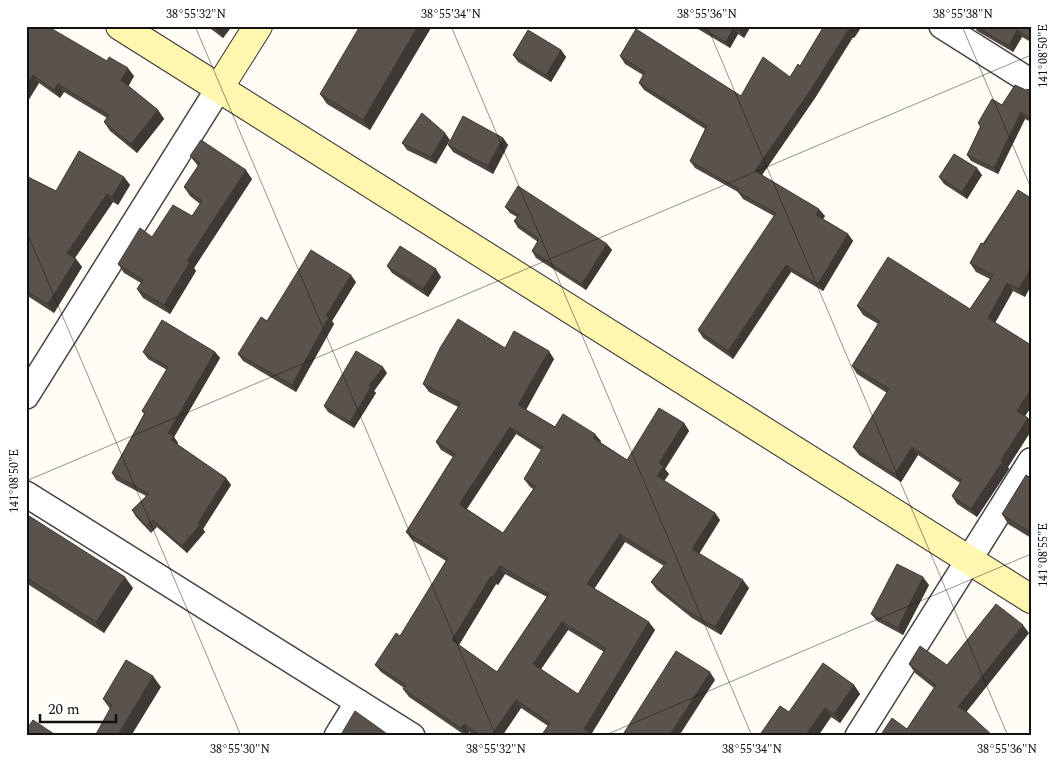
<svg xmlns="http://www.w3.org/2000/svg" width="1057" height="762" viewBox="0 0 1057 762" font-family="Spectral,serif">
  <rect width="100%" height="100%" fill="#fffdf5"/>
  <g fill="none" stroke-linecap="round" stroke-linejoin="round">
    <!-- street casing -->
    <g stroke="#444" stroke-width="28">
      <path id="street" d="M942 26 1031 82
        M26 396 219 88
        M26 494 412 736
        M337 736 358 702
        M858 736 1031 461"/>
    </g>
    <!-- secondary casing -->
    <g stroke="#333" stroke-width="30">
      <path id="secondary" d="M120 26 1031 599
        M219 88 258 26"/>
    </g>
    <!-- street -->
    <use href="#street" stroke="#fff" stroke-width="25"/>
    <!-- secondary -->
    <use href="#secondary" stroke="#fff6b0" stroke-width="28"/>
  </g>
  <!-- wall -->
  <path fill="#4d4742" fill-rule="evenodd" d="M26 26 134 76 128 86 158 110 164 119 137 153 110 131 104 122 107 118 64 92 60 98 39 83 26 104Z
    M207 26H232L223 38Z
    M374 26H432L370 130 327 104 320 94Z
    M693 26H751L744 38 738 34 730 48Z
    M824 26H862L854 38 853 37 815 98 762 175 825 216 823 219 848 234 853 241 823 291 791 272 733 359 703 338 698 330 774 216 743 199 738 192 695 168 690 161 705 129 644 90 639 83 643 75 625 64 620 56 741 96 790 77 800 66Z
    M974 26H1031V42L1022 37 1013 52 977 31Z
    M561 50 566 57 551 82 518 62 513 55Z
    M1031 89V122L1025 119 998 174 971 161 967 155 980 127 978 123 1002 105 1026 90Z
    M422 113 436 164 407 150 402 143Z
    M503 138 508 145 493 174 453 152 448 145Z
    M190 156 252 179 194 268 196 271 170 314 143 298 137 289 141 283 124 273 118 264 152 237 192 216 200 204 190 196 184 187 198 166Z
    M982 175 967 199 944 184 939 177Z
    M26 176 56 191 124 177 130 185 118 205 113 202 75 258 82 267 54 313 26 295Z
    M1018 190 1025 297 1013 291 995 323 1031 407 1025 416 1028 418 1031 422V431L1008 467 1009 469 977 517 957 504 952 496 960 483 918 455 901 482 859 455 853 447 887 393 857 374 852 366 878 324 863 315 857 306 970 309 990 279 976 272 970 263Z
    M505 207 607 244 612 250 586 290 536 258 532 251 538 242 518 228 514 221 517 217 510 213Z
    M387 266 441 277 428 297 392 273Z
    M356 282 332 321 334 324 296 392 243 361 238 354 267 321Z
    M505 348 554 359 526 410 555 427 601 441 600 442 627 460 684 423 689 431 665 469 669 474 664 481 715 513 720 520 699 554 749 588 721 635 692 618 657 590 651 582 664 566 625 542 594 589 655 630 592 733 548 726 521 708 502 736H475L469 732 466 736 409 697 403 689 404 688 381 672 375 665 400 636 446 561 412 540 406 532 453 457 441 450 436 442 458 407 429 392 423 384ZM516 434 541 450 524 479 530 487 533 489 503 533 467 509ZM505 574 547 597 497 672 459 645 496 584 498 585ZM568 630 604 652 578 694 541 669Z
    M143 352H215L220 358 174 437 178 443 177 445 226 478 231 485 203 529 205 532 187 553 157 527 151 533 136 517 132 510 146 496 116 480 112 473 144 414 142 411 167 370 148 359Z
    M387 373 374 391 376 393 354 428 328 412 324 406Z
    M1031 478V538L1008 524 1002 514Z
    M26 514 133 588 104 633 26 583Z
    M929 585 903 635 877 621 871 614Z
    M1029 633 966 712 907 729 934 688 915 673 909 664 947 665Z
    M854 685 860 694 840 723 831 717 818 736H759L789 712Z
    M161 687 110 709 103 699Z"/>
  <!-- shaded-wall -->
  <path fill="#3f3936" d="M217 26H232L223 38 215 28Z
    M418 26H432L370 130 363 120Z
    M743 26H751L744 38 740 31Z
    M852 26H862L854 38 849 31Z
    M734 28 738 34 730 48 725 42Z
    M848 30 853 37 815 98 760 178 755 171Z
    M1017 30 1022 37 1013 52 1009 46Z
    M561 50 566 57 551 82 546 75Z
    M128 68 134 76 127 89 121 80Z
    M33 75 39 83 26 104V86Z
    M58 84 64 92 60 98 54 90Z
    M158 110 164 119 137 153 131 144Z
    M1021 112 1025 119 998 174 994 168Z
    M445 133 450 140 436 164 431 157Z
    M503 138 508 145 493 174 488 166Z
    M977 168 982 175 967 199 962 192Z
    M246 170 252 179 194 268 196 271 170 314 164 305 187 261Z
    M124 177 130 185 118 205 112 197Z
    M107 194 113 202 72 262 67 253Z
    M819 209 825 216 821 222 816 215Z
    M848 234 853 241 823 291 818 284Z
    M607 244 612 250 586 290 582 284Z
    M76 259 82 267 54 313 48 304Z
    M786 265 791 272 733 359 728 351Z
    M1031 267V286L1025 297 1019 289Z
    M436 269 441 277 428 297 423 289Z
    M351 275 356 282 332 321 334 324 296 392 292 385 326 316Z
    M1007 283 1013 291 993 326 988 318Z
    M549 351 554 359 524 413 518 405Z
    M215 352 220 358 174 437 178 443 176 447 171 440 168 433Z
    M383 367 387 373 374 391 376 393 354 428 350 422 369 386Z
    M1031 389V407L1023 419 1017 411Z
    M1028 418 1031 422V431L1008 467 1009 469 977 517 971 509Z
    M684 423 689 431 665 469 669 474 662 484 657 476 659 463Z
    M510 427 516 434 467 508 466 513 460 505 462 500Z
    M595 434 601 441 599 445 593 438Z
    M912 447 918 455 901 482 895 474Z
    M226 478 231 485 203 529 205 532 187 553 182 546 198 523Z
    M715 513 720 520 697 557 692 549Z
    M620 534 625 542 592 592 587 584Z
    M500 566 505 574 498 585 493 577Z
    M491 576 496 584 457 648 452 640Z
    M125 577 133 588 104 633 96 622Z
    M923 577 929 585 903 635 898 628Z
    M743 580 749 588 721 635 715 627Z
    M562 622 568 630 539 672 533 664Z
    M649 622 655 630 590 736 584 729Z
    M1023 625 1029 633 964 715 958 707Z
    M710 672 715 680 679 736H669Z
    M153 676 161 687 131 736H117Z
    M854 685 860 694 840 723 834 714Z
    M516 700 521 708 502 736H491Z
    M825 708 831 717 818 736H805Z
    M464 724 469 732 466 736 461 728Z"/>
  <!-- building -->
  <path fill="#5a524d" stroke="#3f3936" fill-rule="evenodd" d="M26 26H47L107 61 109 57 128 68 121 80 158 110 131 144 104 122 109 115 58 84 54 90 33 75 26 86Z
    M360 26H418L363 120 320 94Z
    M699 26H743L740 31 734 28 725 42Z
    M824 26H852L849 31 848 30 810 91 755 171 819 209 816 215 848 234 818 284 786 265 728 351 698 330 776 213 738 192 739 189 690 161 707 126 639 83 645 72 620 56 636 29 741 96 763 57 790 77 798 64 800 66Z
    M975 26H1031V39L1017 30 1009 46Z
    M528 30 561 50 546 75 513 55Z
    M1015 85 1026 90 1031 89V119L1021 112 994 168 967 155 981 126 978 123 992 99 1002 105Z
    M422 113 445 133 431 157 402 143Z
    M463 116 503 138 488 166 448 145Z
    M201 140 246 170 187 261 190 262 164 305 137 289 143 280 118 264 140 228 152 237 173 205 192 216 202 201 184 187 200 163 190 156Z
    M79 151 124 177 112 197 107 194 67 253 76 259 48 304 26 291V176L56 191Z
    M954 154 977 168 962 192 939 177Z
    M518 186 607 244 582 284 532 251 539 239 514 221 519 215 505 207Z
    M1018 190 1031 198V267L1019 289 1007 283 988 318 1031 345V389L1017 411 1028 418 1001 460 1003 461 971 509 952 496 962 480 912 447 895 474 853 447 889 389 852 366 880 321 857 306 888 257 970 309 993 275 970 263 981 243 984 244Z
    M400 246 436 269 423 289 387 266Z
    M311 250 351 275 326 316 329 317 292 385 238 354 261 317 267 321Z
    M458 319 505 348 514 331 549 351 518 405 555 427 563 414 595 434 593 438 627 460 659 408 684 423 659 463 664 466 657 476 715 513 692 549 743 580 715 627 686 610 651 582 666 563 620 534 587 584 649 622 584 729 595 736H541L550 723 516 700 491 736H481L464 724 461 728 403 689 406 685 375 665 396 633 400 636 448 558 406 532 455 454 436 442 461 403 423 384 440 348ZM510 427 543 447 524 479 536 486 503 533 460 505 462 500ZM500 566 549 594 497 672 452 640 491 576 493 577ZM562 622 606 648 578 694 533 664Z
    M162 320 215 352 168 433 174 436 171 440 226 478 198 523 200 525 182 546 153 520 146 526 132 510 149 494 112 473 145 413 142 411 168 367 143 352Z
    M356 351 383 367 369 386 371 387 350 422 324 406Z
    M1026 475 1031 478V533L1002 514Z
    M26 514 125 577 96 622 26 577Z
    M897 564 923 577 898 628 871 614Z
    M996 604 1023 625 958 707 968 713 993 736H880L892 718 907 729 936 685 909 664 920 646 947 665Z
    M676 651 710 672 669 736H622Z
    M126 660 153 676 117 736H95L112 705 103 699Z
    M823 663 854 685 834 714 825 708 805 736H759L780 706 789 712Z
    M355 711 390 736H339L342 733Z
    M33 720 57 736H26V730Z"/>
  <!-- ticks -->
  <path fill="none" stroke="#111" stroke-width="1" stroke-opacity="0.45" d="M195 26 496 736M451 26 752 736M707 26 1008 736M962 26 1031 188M26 230 241 736M26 481 1031 55M603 736 1031 554"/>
  <!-- border -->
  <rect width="1057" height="762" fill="none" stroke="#ffffff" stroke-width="55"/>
  <!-- scale -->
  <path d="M40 714v8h76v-8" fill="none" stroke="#111111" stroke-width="2.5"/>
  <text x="48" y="714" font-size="15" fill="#111111" stroke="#ffffff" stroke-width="4" paint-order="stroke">20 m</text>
  <rect x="28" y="28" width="1002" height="706" fill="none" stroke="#111" stroke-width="2"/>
  <g font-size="12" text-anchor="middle" fill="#111">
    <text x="196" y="18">38°55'32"N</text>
    <text x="451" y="18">38°55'34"N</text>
    <text x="707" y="18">38°55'36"N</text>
    <text x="963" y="18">38°55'38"N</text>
    <text transform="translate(1043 56) rotate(-90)" y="4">141°08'50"E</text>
    <text transform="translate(14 481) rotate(-90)" y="4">141°08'50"E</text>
    <text transform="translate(1043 555) rotate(-90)" y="4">141°08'55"E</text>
    <text x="240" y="753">38°55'30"N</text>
    <text x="496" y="753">38°55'32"N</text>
    <text x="752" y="753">38°55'34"N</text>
    <text x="1007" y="753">38°55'36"N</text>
  </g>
</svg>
